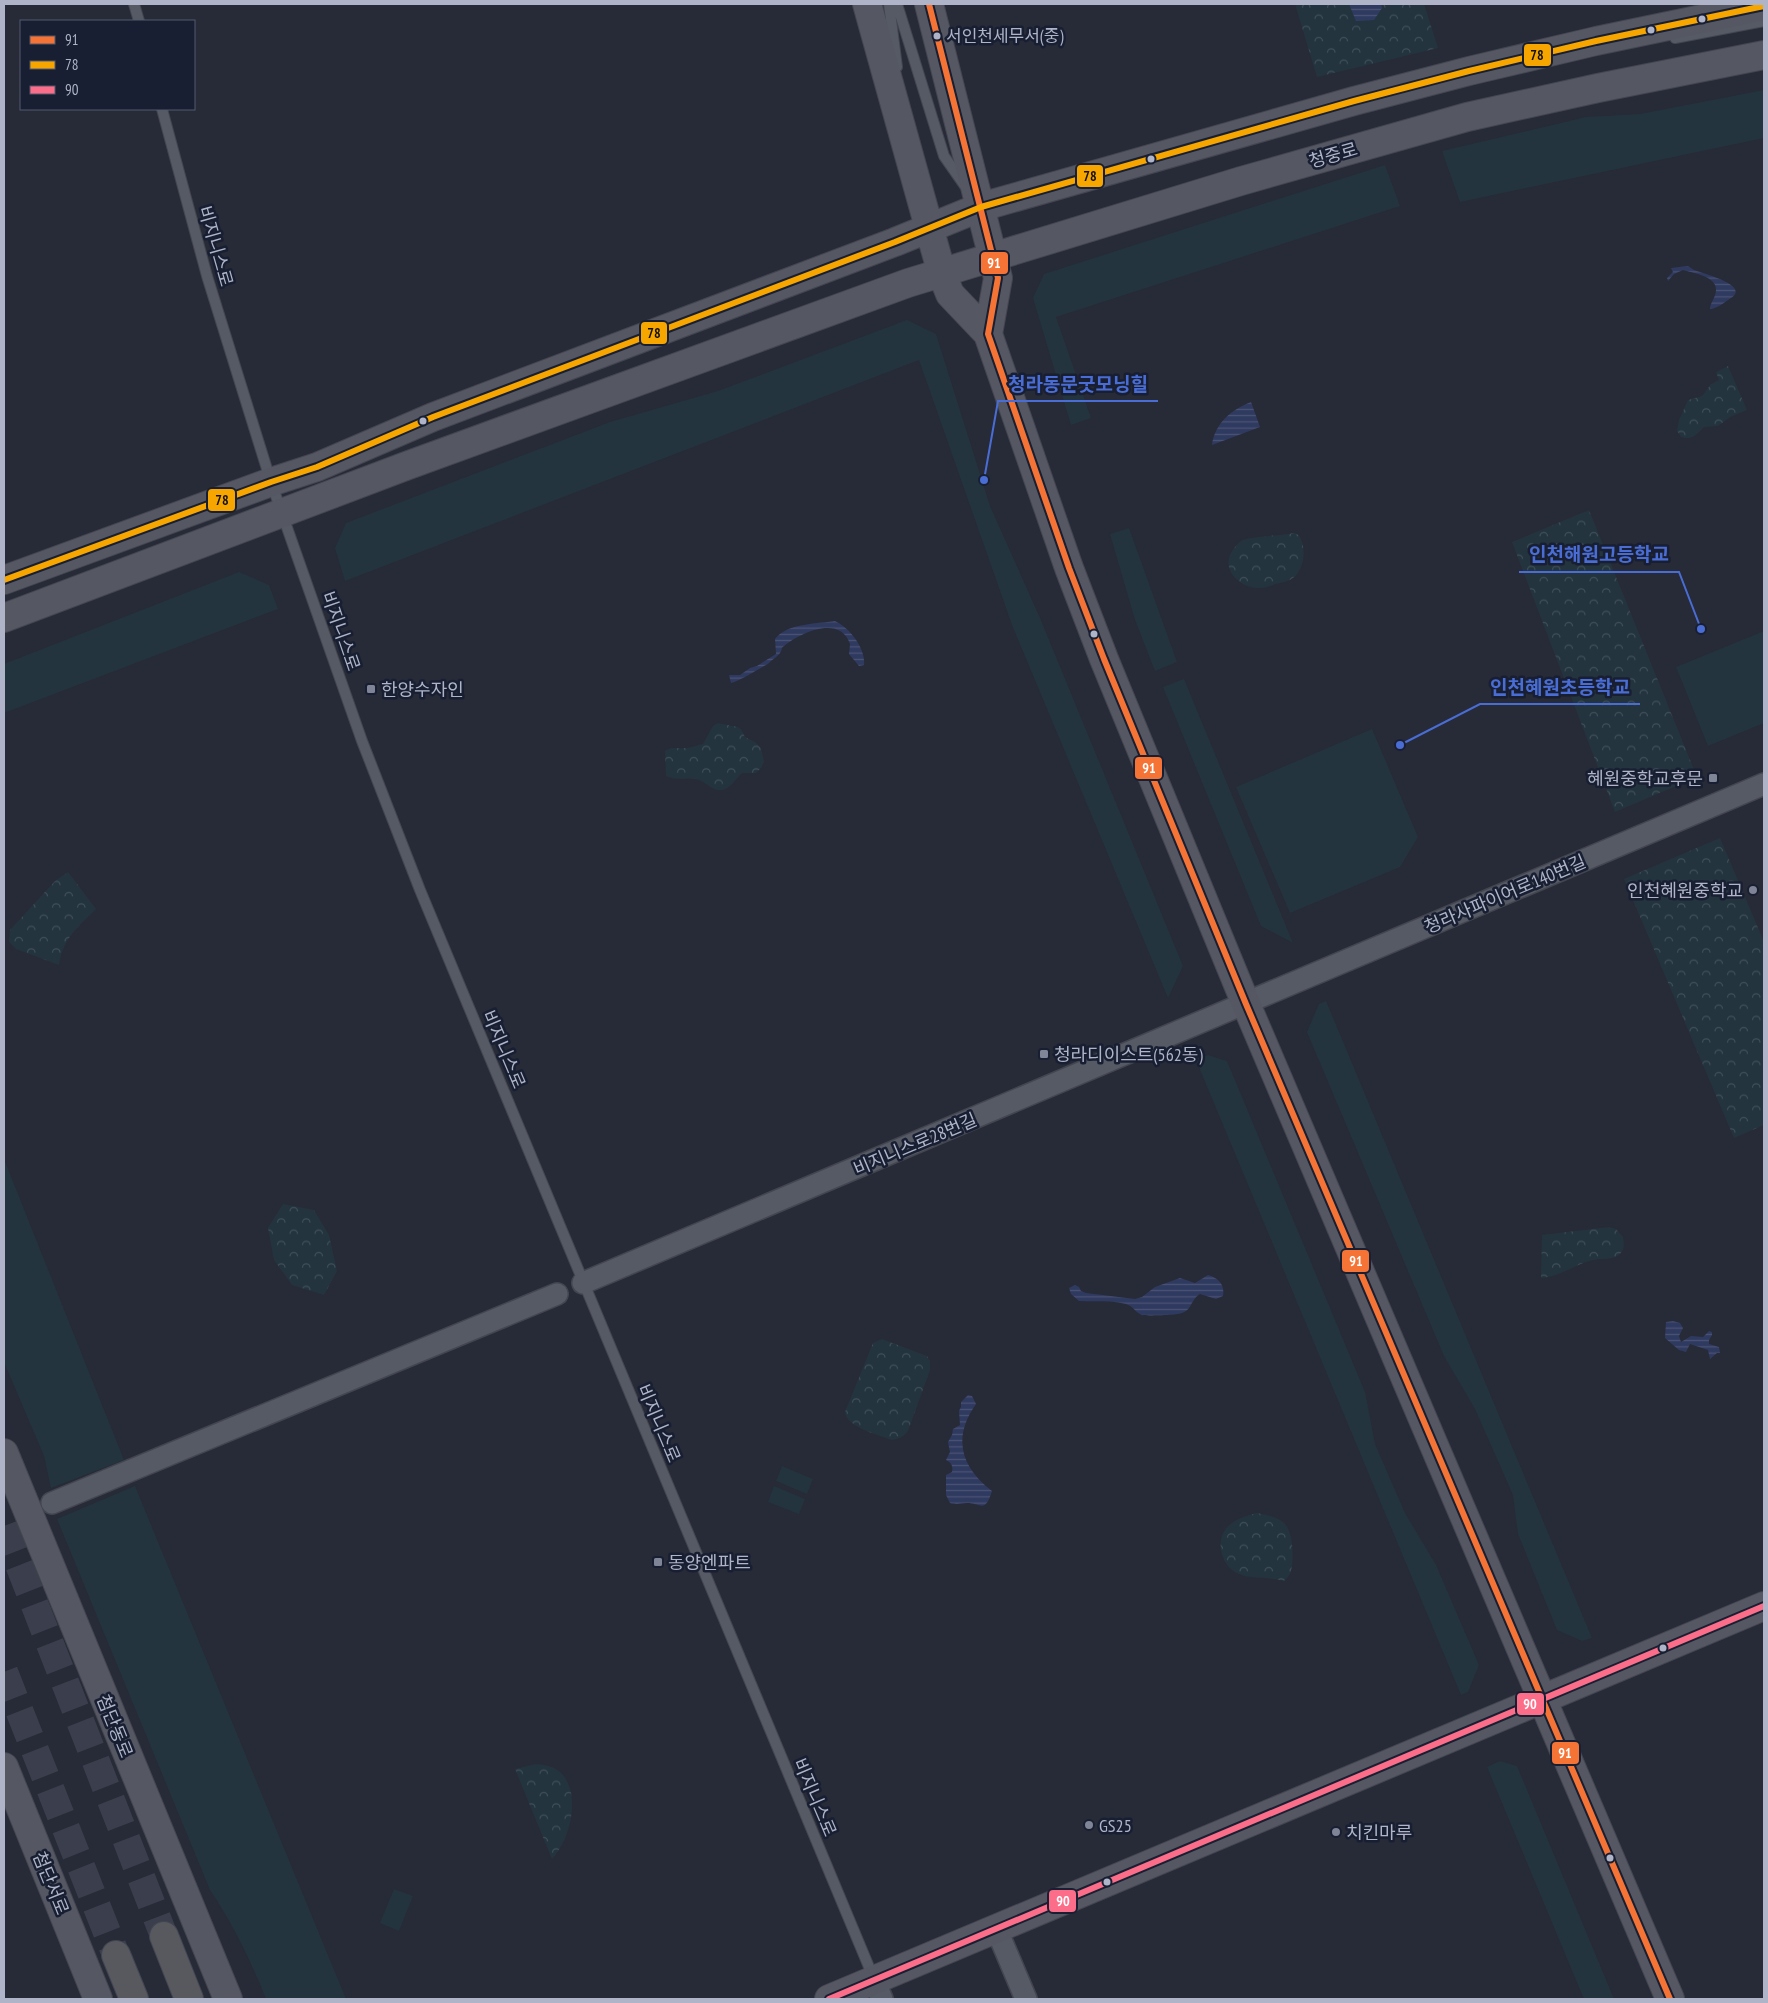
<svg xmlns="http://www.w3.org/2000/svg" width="1768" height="2003" viewBox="0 0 1768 2003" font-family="'PT Sans Narrow','Noto Sans KR',sans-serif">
  <defs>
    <pattern id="forest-crowns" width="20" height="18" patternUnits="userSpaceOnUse" patternTransform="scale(1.25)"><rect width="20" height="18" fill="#23343e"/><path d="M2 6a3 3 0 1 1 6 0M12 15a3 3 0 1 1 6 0" fill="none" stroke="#404f59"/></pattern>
    <pattern id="water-rules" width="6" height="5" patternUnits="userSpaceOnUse" patternTransform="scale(1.25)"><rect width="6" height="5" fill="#2f3a60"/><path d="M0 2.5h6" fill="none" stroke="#4b5475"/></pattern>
  </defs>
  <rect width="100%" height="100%" fill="#272a37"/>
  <!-- green -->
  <path fill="#23343e" d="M1764 90V138L1460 202 1442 151 1586 117 1640 114Z
    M1385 165 1400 206 1056 317 1091 418 1071 425 1033 298 1044 274Z
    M907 320 936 334 990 506 1040 618 1183 966 1168 998 1012 625 919 360 345 581 335 548 346 523 610 422 718 391Z
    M1129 528 1177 662 1155 671 1135 620 1110 534Z
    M239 572 269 585 278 609 4 713V664Z
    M1764 631V723L1708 746 1676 667Z
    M1184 679 1293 943 1261 926 1163 687Z
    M1372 729 1418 837 1400 867 1290 913 1236 787Z
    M1326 1001 1592 1638 1582 1641 1557 1630 1518 1534 1513 1495 1475 1409 1444 1356 1307 1032 1319 1004Z
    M1208 1055 1227 1061 1365 1392 1375 1444 1405 1513 1436 1565 1479 1665 1468 1692 1461 1695 1196 1060Z
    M4 1159 124 1460 51 1488 44 1456 4 1362Z
    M782 1466 813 1479 807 1494 776 1481Z
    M135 1486 346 1999H266C251 1961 233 1924 210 1890L57 1519Z
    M774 1486 805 1499 799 1514 768 1502Z
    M1500 1761 1517 1766 1614 1999H1584L1487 1767Z
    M394 1889 413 1896 399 1931 380 1923Z"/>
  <!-- forest -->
  <path fill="url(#forest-crowns)" d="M1295 4H1424L1438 48 1317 77Z
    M1728 366 1747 410 1730 417 1718 426 1704 427C1696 435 1693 440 1681 437L1677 431 1679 420 1688 400 1702 396 1711 384 1719 380 1716 372Z
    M1589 510 1697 777 1615 812 1512 542Z
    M1293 533 1299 535C1307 548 1305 572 1290 580 1285 582 1280 583 1275 584 1271 586 1265 588 1260 588 1244 589 1225 575 1229 558 1231 551 1237 543 1243 540 1252 536 1281 536 1293 533Z
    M718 723 738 727 741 729 745 737 755 742 761 748 764 762 761 768 756 773H742C736 778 730 790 721 790 712 791 705 781 696 779 686 777 676 781 666 776L665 751C672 746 677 749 685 748 691 748 697 745 703 744L713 726Z
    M1720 838 1764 942V1125L1734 1138 1624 879Z
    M68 872 96 909C78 927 63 938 59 965L16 949 9 942 10 930 55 881Z
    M283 1204 314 1210 329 1235 337 1271 324 1295 292 1285 274 1260 268 1228Z
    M1609 1227 1616 1229 1623 1237C1624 1243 1625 1250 1619 1255 1613 1260 1601 1258 1593 1260 1575 1264 1560 1277 1541 1278L1542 1235Z
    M882 1339 927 1356 930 1361V1370L908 1431C903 1437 899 1439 892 1440 879 1435 846 1427 845 1412L873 1343Z
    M1257 1513C1266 1515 1275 1516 1283 1522 1294 1532 1294 1558 1291 1572 1290 1575 1287 1578 1284 1581 1269 1576 1248 1580 1235 1572 1219 1562 1214 1535 1232 1523 1239 1518 1248 1515 1257 1513Z
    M536 1764C545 1765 554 1766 561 1773 582 1794 570 1840 552 1859L515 1769Z"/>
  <!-- water -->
  <path fill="url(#water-rules)" d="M1349 4H1381L1382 8 1374 20 1356 21Z
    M1688 266C1690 267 1692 269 1694 270 1701 273 1751 285 1731 298 1725 302 1718 308 1710 309 1710 303 1716 297 1716 290 1717 276 1692 273 1683 270L1674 274 1668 281 1667 278 1673 272 1671 268Z
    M1251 402 1260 427 1212 445C1215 423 1231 410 1251 402Z
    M835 621C850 628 866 649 864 665L859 666 849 654 850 644C840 614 800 633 784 646 779 650 784 647 780 653 778 656 772 660 769 663 761 668 738 682 731 683L729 675H740L750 668 757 666 776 654 775 639C787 623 817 624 835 621Z
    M1208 1275C1218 1278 1225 1284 1223 1296L1216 1299 1200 1294C1191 1299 1192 1310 1182 1313 1178 1315 1146 1316 1142 1315 1136 1313 1133 1306 1126 1304 1111 1300 1094 1302 1079 1301L1071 1294 1069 1288 1075 1285 1079 1287 1081 1291 1086 1293 1135 1299 1142 1297 1155 1287 1180 1278 1195 1283Z
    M1673 1321 1680 1323 1683 1328 1679 1336 1681 1342 1691 1336 1703 1337 1709 1331 1712 1332V1335L1709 1340V1344L1719 1347 1720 1353H1717L1710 1359 1708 1350 1690 1344 1686 1352 1679 1350 1665 1338 1666 1322Z
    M968 1395 972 1396 976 1404C952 1438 961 1467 992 1491 985 1514 981 1503 967 1503 960 1503 958 1505 950 1503L946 1495V1475L952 1472C953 1466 952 1463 946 1460L950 1452 948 1442 952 1435 953 1429 960 1425 959 1411 961 1407V1402Z"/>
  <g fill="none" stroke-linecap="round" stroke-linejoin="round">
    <!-- highway-tunnel -->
    <path stroke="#3b3f4d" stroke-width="28" stroke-dasharray="28 14" stroke-linecap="butt" d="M4 1526 164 1936
      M4 1672 116 1955"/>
    <!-- lane casing -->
    <g stroke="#434650" stroke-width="12">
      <path id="lane" d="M134 4 139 21
        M889 4 897 67
        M897 4 944 156 965 186
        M1675 38 1764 21
        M162 109 207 276 271 482 362 741 420 890 874 1979"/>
    </g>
    <!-- street casing -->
    <g stroke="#434650" stroke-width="24">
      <path id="street" d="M583 1283 1764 784
        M52 1503 557 1294
        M996 1928 1026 1999
        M874 1980 882 1999"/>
    </g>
    <!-- secondary casing -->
    <g stroke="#434650" stroke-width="30">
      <path id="secondary" d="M867 4 942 274 950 294 988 334
        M929 4 998 278 988 334 1069 568 1104 659 1246 1004 1670 1999
        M4 580 271 482 317 467 433 417 895 242 981 207 1354 101 1469 71 1596 41 1764 6
        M4 618 406 466 908 283 1241 181 1467 117 1598 88 1764 55
        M4 1453 228 1999
        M4 1767 98 1999
        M829 1999 1764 1606"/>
    </g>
    <!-- highway casing -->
    <g stroke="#434652" stroke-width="30">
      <path id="highway" d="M164 1936 189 1999
        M116 1955 134 1999"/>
    </g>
    <!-- lane -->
    <use href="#lane" stroke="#565a65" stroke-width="10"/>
    <!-- street -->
    <use href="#street" stroke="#565a65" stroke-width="21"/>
    <!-- secondary -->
    <use href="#secondary" stroke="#555863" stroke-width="28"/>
    <!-- highway -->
    <use href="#highway" stroke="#57595e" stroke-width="28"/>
    <!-- bus-1 casing -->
    <g stroke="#191f32" stroke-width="10">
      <path id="bus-1" d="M929 4 998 278 988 334 1069 568 1104 659 1246 1004 1670 1999"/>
    </g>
    <!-- bus-2 casing -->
    <g stroke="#191f32" stroke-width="10">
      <path id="bus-2" d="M4 580 271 482 317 467 433 417 895 242 981 207 1354 101 1469 71 1596 41 1764 6"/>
    </g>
    <!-- bus-3 casing -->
    <g stroke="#191f32" stroke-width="10">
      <path id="bus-3" d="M829 1999 1764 1606"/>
    </g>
    <!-- bus-1 -->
    <use href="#bus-1" stroke="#f57335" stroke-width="6"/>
    <!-- bus-2 -->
    <use href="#bus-2" stroke="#f7a600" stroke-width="6"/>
    <!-- bus-3 -->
    <use href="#bus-3" stroke="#fb6d88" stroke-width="6"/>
  </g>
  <!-- markers -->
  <g fill="#afb4c9" stroke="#191f32" stroke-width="2">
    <circle cx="1702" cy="19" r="4.5"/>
    <circle cx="1651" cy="30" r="4.5"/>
    <circle cx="937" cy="36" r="4.5"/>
    <circle cx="1151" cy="159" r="4.5"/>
    <circle cx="423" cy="421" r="4.5"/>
    <circle cx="1094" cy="634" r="4.5"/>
    <circle cx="1663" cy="1648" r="4.5"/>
    <circle cx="1610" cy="1858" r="4.5"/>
    <circle cx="1107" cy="1882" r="4.5"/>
  </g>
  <g fill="#7f8496" stroke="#191f32" stroke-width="2">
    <rect x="366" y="684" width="10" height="10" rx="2.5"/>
    <rect x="1708" y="773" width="10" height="10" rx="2.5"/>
    <circle cx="1753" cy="890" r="5"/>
    <rect x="1039" y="1049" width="10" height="10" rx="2.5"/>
    <rect x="653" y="1557" width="10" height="10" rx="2.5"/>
    <circle cx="1089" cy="1825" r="5"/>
    <circle cx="1336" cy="1832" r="5"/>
  </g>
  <g text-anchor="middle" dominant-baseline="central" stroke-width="5" stroke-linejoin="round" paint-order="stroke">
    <!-- bus labels -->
    <g font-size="17" fill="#afb4c9" stroke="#191f32" text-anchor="start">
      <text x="946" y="36">서인천세무서(중)</text>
    </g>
    <!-- street labels -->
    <g font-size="18" fill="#afb4c9" stroke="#191f32">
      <text transform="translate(1333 155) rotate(-16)">청중로</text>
      <text transform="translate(216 246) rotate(74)">비지니스로</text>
      <text transform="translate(341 631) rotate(71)">비지니스로</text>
      <text transform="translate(1505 894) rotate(-23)">청라사파이어로140번길</text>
      <text transform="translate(504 1049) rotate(67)">비지니스로</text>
      <text transform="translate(915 1144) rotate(-23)">비지니스로28번길</text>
      <text transform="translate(659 1423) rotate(67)">비지니스로</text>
      <text transform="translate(115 1726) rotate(68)">첨단동로</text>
      <text transform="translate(815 1797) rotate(67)">비지니스로</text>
      <text transform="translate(51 1883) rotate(68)">첨단서로</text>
    </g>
    <!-- poi labels -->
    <g font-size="18" fill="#afb4c9" stroke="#191f32" text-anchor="start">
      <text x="381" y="689">한양수자인</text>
      <text x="1703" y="778" text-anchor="end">혜원중학교후문</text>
      <text x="1743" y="890" text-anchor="end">인천혜원중학교</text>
      <text x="1054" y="1054">청라디이스트(562동)</text>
      <text x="668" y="1562">동양엔파트</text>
      <text x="1099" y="1825">GS25</text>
      <text x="1346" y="1832">치킨마루</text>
    </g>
  </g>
  <!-- callouts -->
  <path fill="none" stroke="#496dd4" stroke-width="2" d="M984 480L998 401H1158M1701 629L1679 572H1519M1400 745L1480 704H1640"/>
  <g fill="#496dd4" stroke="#191f32" stroke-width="2">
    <circle cx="984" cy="480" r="5"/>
    <circle cx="1701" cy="629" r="5"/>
    <circle cx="1400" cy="745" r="5"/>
  </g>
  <g font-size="19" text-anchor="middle" font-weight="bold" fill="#496dd4" stroke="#191f32" stroke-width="5" stroke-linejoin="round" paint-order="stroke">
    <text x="1078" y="391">청라동문굿모닝힐</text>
    <text x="1599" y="561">인천해원고등학교</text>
    <text x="1560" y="694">인천혜원초등학교</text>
  </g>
  <g stroke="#191f32" stroke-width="2">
    <rect x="1523" y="43" width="29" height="24" rx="5" fill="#f7a600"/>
    <rect x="1076" y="164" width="28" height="24" rx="5" fill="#f7a600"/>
    <rect x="980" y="251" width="29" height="24" rx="5" fill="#f57335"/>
    <rect x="640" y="321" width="28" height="24" rx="5" fill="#f7a600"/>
    <rect x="207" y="488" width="29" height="24" rx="5" fill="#f7a600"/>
    <rect x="1134" y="756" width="29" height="24" rx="5" fill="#f57335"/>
    <rect x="1341" y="1249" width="29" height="24" rx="5" fill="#f57335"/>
    <rect x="1516" y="1692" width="29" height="24" rx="5" fill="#fb6d88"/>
    <rect x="1551" y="1741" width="29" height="24" rx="5" fill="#f57335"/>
    <rect x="1048" y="1889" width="29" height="24" rx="5" fill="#fb6d88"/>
  </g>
  <g font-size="14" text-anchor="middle" font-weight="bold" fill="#fff">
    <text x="994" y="268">91</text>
    <text x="1149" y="773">91</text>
    <text x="1356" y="1266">91</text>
    <text x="1530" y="1709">90</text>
    <text x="1565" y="1758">91</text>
    <text x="1063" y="1906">90</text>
  </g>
  <g font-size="14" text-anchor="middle" font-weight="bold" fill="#111">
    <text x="1537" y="60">78</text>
    <text x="1090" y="181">78</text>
    <text x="654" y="338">78</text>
    <text x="222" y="505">78</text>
  </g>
  <!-- border -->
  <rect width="1768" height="2003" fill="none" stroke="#afb4c9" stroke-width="10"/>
  <!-- legend -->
  <rect x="20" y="20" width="175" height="90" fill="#191f32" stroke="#555b6e"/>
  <rect x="30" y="36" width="25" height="8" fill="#f57335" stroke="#555b6e"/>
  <text x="65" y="45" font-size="15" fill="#afb4c9">91</text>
  <rect x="30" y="61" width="25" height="8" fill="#f7a600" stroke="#555b6e"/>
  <text x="65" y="70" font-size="15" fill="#afb4c9">78</text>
  <rect x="30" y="86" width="25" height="8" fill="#fb6d88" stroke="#555b6e"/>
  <text x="65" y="95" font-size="15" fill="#afb4c9">90</text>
</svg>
